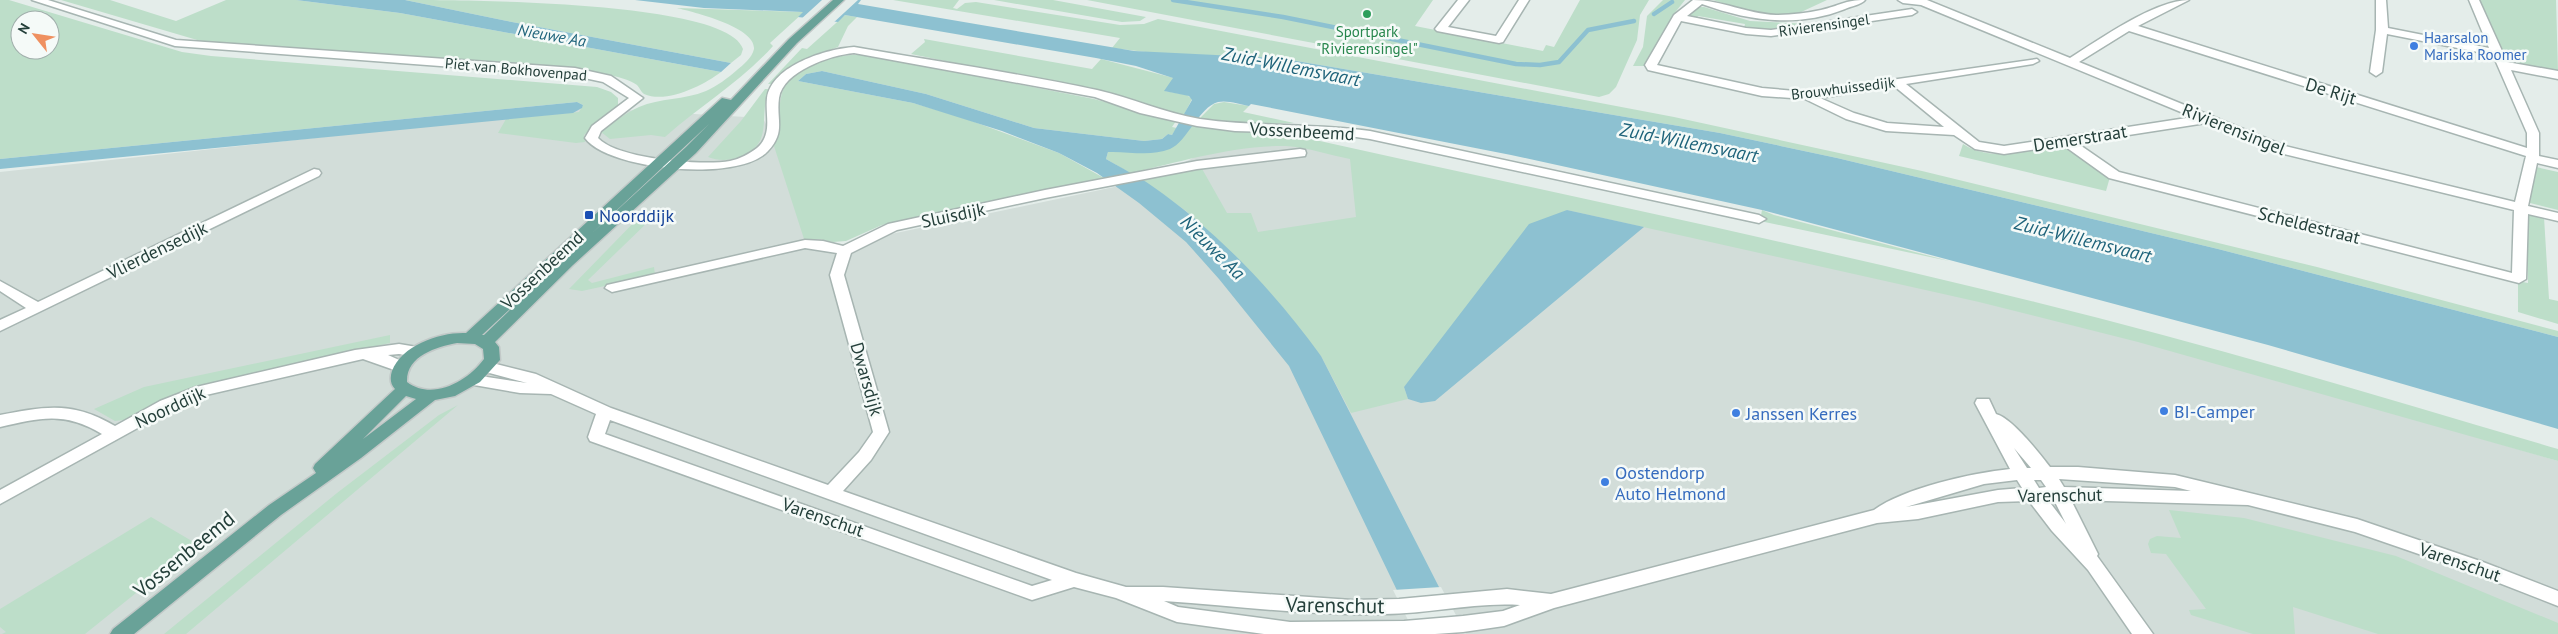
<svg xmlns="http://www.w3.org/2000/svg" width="2558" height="634" viewBox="0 0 2558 634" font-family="'PT Sans',sans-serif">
  <rect width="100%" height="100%" fill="#e4edea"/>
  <!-- built -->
  <path fill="#d2ddd9" d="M591 108 763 118 825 248 1152 179 1222 143 1307 141 2135 338 2558 461V634H0V172Z"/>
  <!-- green -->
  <path fill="#bddec9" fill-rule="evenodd" d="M0 0H9L182 52 211 56 597 87 611 92 618 98V106L584 135 585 142 576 143 498 133 506 119 579 112 583 105 577 102 0 159ZM20 20H50V50H20Z
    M61 0H110L176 21 226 0H296L400 13 721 72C704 85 667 104 644 94 641 92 640 88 637 85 629 79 617 77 607 74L204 42Z
    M405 0C458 0 729 0 743 49L741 55 731 63 507 21Z
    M893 0H959L953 8 957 9 965 3 976 2 1120 25 1144 24 1158 19 1674 117 1922 171 2317 267 2558 331V337L2218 249 1837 158 1720 133 1279 58 1154 53 1112 48 1120 38Z
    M994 0H1053L1146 17 1140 21 1122 22Z
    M1087 0H1433L1415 26 1543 51 1546 45 1554 47 1580 0H1649L1640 15 1637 40 1616 87 1609 94 1599 97Z
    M1663 0H1685L1673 15 1644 66H1633L1643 47 1647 16Z
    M1713 0H1827L1799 13 1765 17Z
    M2474 0H2556L2558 72 2503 62Z
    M1695 7H1704L1750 21 1809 24 1771 29 1744 28 1745 24 1698 16 1696 19 1687 14Z
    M677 8 804 12 770 43 773 46C742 81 700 106 665 137L651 135 610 139 601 132C613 123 625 113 639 107 660 98 684 100 706 91 717 86 728 78 737 70 743 65 752 58 754 49 756 27 693 12 677 8Z
    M845 15 857 17 848 26 838 47C813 57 789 63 772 84H768L802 48 807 49Z
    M924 39 1092 69 1101 59 1174 78 1165 91 1187 95 1192 99 1183 117 1032 79 911 54 925 42Z
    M851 55H869L1094 99 1176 121 1172 127 1177 128 1172 135 1168 134 1162 139 1144 141 1034 128 926 94 822 71 806 74 798 81 913 103 961 117 1059 153 1104 178 882 225 846 241 833 242 818 239 805 242 773 143C782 128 777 110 782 93 790 66 828 57 851 55Z
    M765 89H769C758 116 775 145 739 157 729 161 718 161 708 157L741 121Z
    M1224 102 1249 106 1243 112 1294 123 1239 125 1199 119 1214 104Z
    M1194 124 1279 132C1531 188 1784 240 2035 302 2211 345 2384 398 2558 449V461L2138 342 1979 302 1567 210 1404 387 1408 399 1351 413 1321 356 1242 263 1186 211 1141 179 1201 167 1227 213H1251L1258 232 1356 217 1350 159C1329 155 1307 147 1286 146 1234 145 1180 162 1130 173L1106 159 1108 152C1153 150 1159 161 1194 124Z
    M1963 144C1991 163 2034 150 2065 144L2110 177 2106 191 1959 156Z
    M2536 167 2558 172V210L2526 202Z
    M647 209 651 219 588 280 592 283 654 267 655 275 582 291 569 289Z
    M1762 210 1774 215 1949 261 1760 221Z
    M2526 213 2544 217 2549 299 2558 301V324L2518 312V281L2528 283Z
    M390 335V343L214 382 181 394 131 419 115 421 94 409 144 387Z
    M458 405 186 634H164L337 493 439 415Z
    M2169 510 2244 518 2396 556 2558 623V634H2378L2293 607 2295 634H2253L2191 615 2189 610 2206 609 2166 554 2151 553 2148 544 2150 539 2157 536 2181 538Z
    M151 517 197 544 85 634H2L6 632 0 627V609Z"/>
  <!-- water -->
  <path fill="#8dc1d1" d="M296 0H405L507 21 731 63 721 72 400 13Z
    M635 0H861L858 4 1134 51 1279 58 1720 133 1837 158 2218 249 2558 337V429L2268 345 1762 210 1511 155 1251 104 1249 106C1240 104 1227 100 1218 102 1199 107 1187 142 1170 149 1150 157 1128 151 1108 152L1106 159C1121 168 1138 176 1152 186 1217 231 1275 292 1321 356L1463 634H1418L1289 366 1219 279 1186 242 1139 203 1097 173 1059 153 1002 131 913 103 798 81 806 74 822 71 926 94 1034 128 1144 141 1162 139 1168 134 1172 135 1192 100 1189 96 1164 91 1173 78 1136 66 1096 58 845 15 838 22 798 17 803 12 704 8Z
    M577 102 583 105 582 108 573 113 0 169V159Z
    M1567 210 1644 227 1435 401 1421 403 1408 399 1404 387 1529 224Z"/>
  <!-- pier -->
  <path fill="#e4edea" d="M822 0H858L832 24 800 20Z
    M1441 587 1466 634H1415L1393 590Z"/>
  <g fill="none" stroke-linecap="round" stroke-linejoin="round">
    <!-- stream -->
    <path stroke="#8dc1d1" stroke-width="4.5" d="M1173 0 1283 17 1516 64 1540 65 1559 62 1588 30 1634 21
      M1654 14 1672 2"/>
    <!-- minor casing -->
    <g stroke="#a7b5b2" stroke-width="3">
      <path id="minor" d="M32 0H48L176 40 575 68 611 76 643 98 601 131 598 138C617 159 702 166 730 161 740 159 749 154 757 148 773 134 765 116 767 98 772 65 827 49 854 47 935 61 1017 73 1097 90 1132 98 1164 113 1200 119 1256 127 1313 123 1370 131L1759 215 1766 219 1759 223 1370 139 1335 134 1235 131 1197 126 1140 113 1095 97 854 53C831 55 783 71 779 98 776 120 786 132 768 151 739 183 608 170 585 138L592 126 629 98 603 82 575 76 175 46Z
        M1458 0H1469L1448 27 1496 36 1519 0H1529L1503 42 1499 43 1437 31 1435 29Z
        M1693 0C1722 0 1747 14 1776 15 1791 15 1807 13 1821 10 1839 6 1845 0 1865 0 1861 5 1851 6 1845 9 1797 28 1749 21 1702 4L1687 16 1746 28 1771 30 1912 9 1917 12 1912 15 1771 36 1746 34 1681 21 1657 65 1762 88 1807 92 2037 59 2039 61 2033 64 1906 84 1979 142 2004 146 2193 117 1921 5 1903 3 1898 0H1927L2070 58C2100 39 2155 0 2189 0L2138 26 2527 148V133L2493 55 2387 34 2382 72 2376 76 2370 72 2376 30V0H2386L2388 28 2489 48 2469 0H2479L2507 62 2558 71V79L2511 70 2539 133V156L2558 160V168L2537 163 2528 206 2558 213V221L2528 214 2526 279 2519 283 2109 178 2063 145 2004 154 1975 149 1954 135 1886 131 1846 119 1805 99 1762 96 1648 70 1645 65 1674 15ZM2129 31 2526 156 2515 202 2285 146 2079 62ZM1894 86 1944 127 1887 123 1854 113 1820 98ZM2206 123 2276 152 2514 210 2512 273 2119 172 2077 143Z
        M1300 149 1305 150 1306 153 1305 156 1197 169 1045 198 897 230 851 253 844 275 889 432 871 460 843 491 1076 573 1126 587H1163L1352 600 1399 599 1507 589 1551 594 1874 510C1904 488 1972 473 2010 469L1975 403 1977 399H1989L1996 414C2012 418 2040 454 2050 467H2078L2175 475 2357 519 2483 562 2558 591V606L2471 572 2355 532 2248 505 2071 500 2098 554 2097 556 2153 634H2132L2088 570 2052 531 2029 501 1998 502 1918 519 1877 523 1554 608 1504 626 1463 632 1435 634H1264L1177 622 1116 598 1074 587 1032 600 590 441 588 437 596 414 551 394 520 393 474 385 468 384 466 380 468 376 474 375 527 383 482 371 480 367 482 363 488 362 536 374 611 408 828 485 859 452 873 432 830 275 837 253 805 248 612 292 605 288 607 285 805 240 823 241 843 246 888 224 1045 190 1197 161ZM610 420 1052 580 1032 586 605 434ZM2014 448 2031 468H2027ZM2059 479 2175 487 2191 491 2064 487ZM2017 480 2022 488 1998 490 1906 507 1984 484ZM2034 480H2041L2046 487 2039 488ZM2048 500H2054L2066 524 2064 521ZM1164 601C1237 606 1310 616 1384 614 1429 614 1474 602 1520 605L1503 611 1463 616 1404 621 1290 622 1178 607Z
        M314 169 319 170 321 173 319 176 0 331V320L26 308 0 291V281L38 302Z
        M399 344 423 348 426 352 418 357 399 354 388 355 406 363 408 367 406 371 400 372 363 359 206 395 172 409 0 504V490L102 434C64 411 40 418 0 427V415C46 406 73 401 115 426L160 401 196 387 355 350Z"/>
    </g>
    <!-- major casing -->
    <g stroke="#c2c9c8" stroke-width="3">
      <path id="major" d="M833 0H844L797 43 696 153 573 265 495 342 499 347 500 360 480 382 455 396 435 400 361 458 281 515 134 634H110L113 629 269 505 316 473 313 468 315 464 395 389C390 384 390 377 392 371 402 345 440 332 466 333L722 98 731 100 789 39ZM709 124 686 147 590 235ZM539 282 484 335H482ZM457 343 475 344 483 349 484 359C467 382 432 401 407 382 406 356 436 347 457 343ZM406 396 416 399 363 439Z"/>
    </g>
    <!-- minor -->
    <use href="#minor" fill="#fff" fill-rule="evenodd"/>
    <!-- major -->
    <use href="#major" fill="#69a298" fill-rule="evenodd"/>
  </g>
  <!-- markers -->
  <circle fill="#2e9e5b" stroke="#f5faf8" stroke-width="2" cx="1367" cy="14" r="5"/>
  <g fill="#3f7fe0" stroke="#f5faf8" stroke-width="2">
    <circle cx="2414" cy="46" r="5"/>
    <circle cx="2164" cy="411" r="5"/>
    <circle cx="1736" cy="413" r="5"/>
    <circle cx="1605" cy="482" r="5"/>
  </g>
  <rect fill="#1a4fb4" stroke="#f5faf8" stroke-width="2" x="584" y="210" width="10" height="10" rx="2.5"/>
  <g text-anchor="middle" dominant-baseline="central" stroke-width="5" stroke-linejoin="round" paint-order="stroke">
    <!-- far-street labels -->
    <g font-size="15" fill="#243f3a" stroke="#f5faf8">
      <text transform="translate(1824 25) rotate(-8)">Rivierensingel</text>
      <text transform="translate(516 69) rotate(5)">Piet van Bokhovenpad</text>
      <text transform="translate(1843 88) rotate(-7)">Brouwhuissedijk</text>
    </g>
    <!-- far-leisure labels -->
    <g font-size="15" fill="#27864d" stroke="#f5faf8">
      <text x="1367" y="31">Sportpark<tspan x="1367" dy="17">"Rivierensingel"</tspan></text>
    </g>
    <!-- far-shop labels -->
    <g font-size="15" fill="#366cbe" stroke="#f5faf8" text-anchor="start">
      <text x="2424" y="37">Haarsalon<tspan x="2424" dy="17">Mariska Roomer</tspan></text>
    </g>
    <!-- far-water labels -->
    <g font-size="16" font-style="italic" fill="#1e637a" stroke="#f5faf8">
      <text transform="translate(552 35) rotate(10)">Nieuwe Aa</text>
    </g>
    <!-- street labels -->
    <g font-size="18" fill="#243f3a" stroke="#f5faf8">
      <text transform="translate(2331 91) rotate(17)">De Rijt</text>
      <text transform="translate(2234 129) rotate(22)">Rivierensingel</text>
      <text transform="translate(1302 131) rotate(3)">Vossenbeemd</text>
      <text transform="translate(2080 138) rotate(-9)">Demerstraat</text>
      <text transform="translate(953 215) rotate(-12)">Sluisdijk</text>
      <text transform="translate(2309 225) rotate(14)">Scheldestraat</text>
      <text transform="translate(157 250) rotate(-26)">Vlierdensedijk</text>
      <text transform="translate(542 270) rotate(-43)">Vossenbeemd</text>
      <text transform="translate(867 379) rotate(74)">Dwarsdijk</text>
      <text transform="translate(170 407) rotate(-25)">Noorddijk</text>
      <text transform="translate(2060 495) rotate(-1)">Varenschut</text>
      <text transform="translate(823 517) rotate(19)">Varenschut</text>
      <text transform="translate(2460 562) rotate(19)">Varenschut</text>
    </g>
    <!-- transit labels -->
    <g font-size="18" fill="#164399" stroke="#f5faf8" text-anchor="start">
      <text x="599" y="215">Noorddijk</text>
    </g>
    <!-- shop labels -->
    <g font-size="18" fill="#366cbe" stroke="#f5faf8" text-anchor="start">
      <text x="2174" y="411">BI-Camper</text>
      <text x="1746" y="413">Janssen Kerres</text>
      <text x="1615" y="472">Oostendorp<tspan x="1615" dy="21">Auto Helmond</tspan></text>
    </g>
    <!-- water labels -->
    <g font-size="19" font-style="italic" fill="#1e637a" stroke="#f5faf8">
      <text transform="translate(1291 66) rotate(11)">Zuid-Willemsvaart</text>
      <text transform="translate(1689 142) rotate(11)">Zuid-Willemsvaart</text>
      <text transform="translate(2083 239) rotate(14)">Zuid-Willemsvaart</text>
      <text transform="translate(1213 247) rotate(45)">Nieuwe Aa</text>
    </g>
    <!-- near-street labels -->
    <g font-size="21" fill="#243f3a" stroke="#f5faf8">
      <text transform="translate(184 554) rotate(-39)">Vossenbeemd</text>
      <text transform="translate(1335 605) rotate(1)">Varenschut</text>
    </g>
  </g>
  <!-- north arrow -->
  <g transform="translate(35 35) rotate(300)"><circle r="24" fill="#f5faf8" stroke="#a1afac"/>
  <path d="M0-4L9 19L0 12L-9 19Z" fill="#ef9060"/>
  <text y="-8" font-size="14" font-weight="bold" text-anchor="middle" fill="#243f3a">N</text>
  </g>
</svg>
